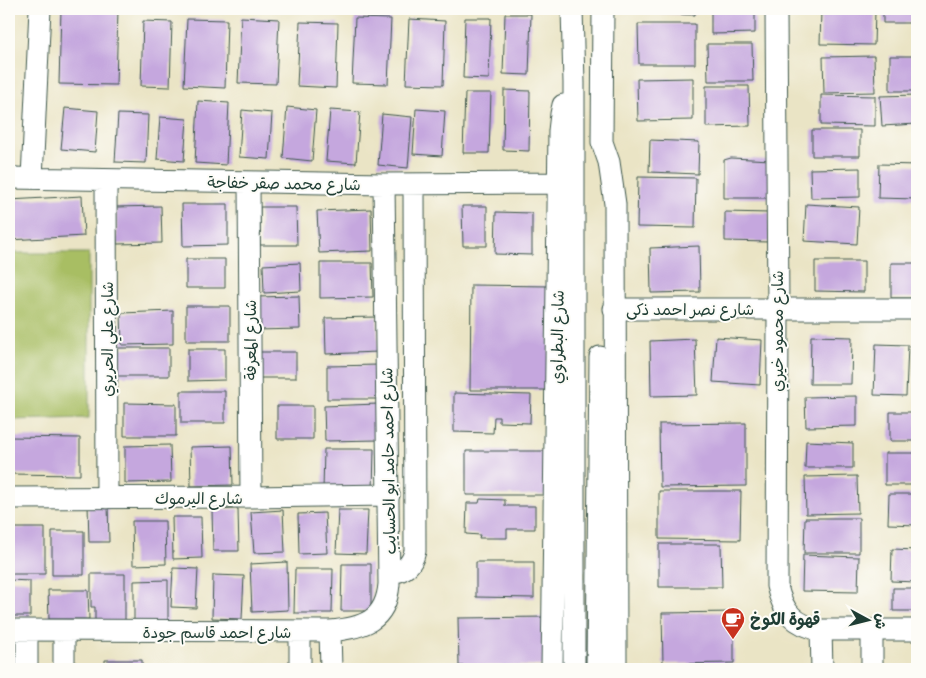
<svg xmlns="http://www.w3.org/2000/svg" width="926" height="678" viewBox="0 0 926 678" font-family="'Patrick Hand','Playpen Sans Arabic',sans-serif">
  <rect width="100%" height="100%" fill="#fdfcf7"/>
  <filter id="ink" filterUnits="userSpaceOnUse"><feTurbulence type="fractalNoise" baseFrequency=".02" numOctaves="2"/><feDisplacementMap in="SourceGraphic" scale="10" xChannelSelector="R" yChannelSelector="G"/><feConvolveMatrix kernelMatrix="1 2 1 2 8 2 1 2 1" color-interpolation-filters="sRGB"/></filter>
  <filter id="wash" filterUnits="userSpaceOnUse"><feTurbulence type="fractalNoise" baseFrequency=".0096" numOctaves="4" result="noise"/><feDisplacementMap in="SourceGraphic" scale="20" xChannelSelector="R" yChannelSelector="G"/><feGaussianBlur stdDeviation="1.12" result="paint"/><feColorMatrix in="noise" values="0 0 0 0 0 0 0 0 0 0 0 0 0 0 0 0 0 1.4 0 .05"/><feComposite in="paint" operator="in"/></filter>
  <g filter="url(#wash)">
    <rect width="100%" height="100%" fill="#eae4c5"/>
    <!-- green -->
    <path fill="#a8be63" stroke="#647e4c" d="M9 253H89V418L9 420Z"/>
    <g id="blocks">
      <!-- building -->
      <path fill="#c5a7de" d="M61 9H118L116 85 59 84Z
        M639 9H695V15L639 13Z
        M711 9H755V33L711 34Z
        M883 9H917V23H883Z
        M821 10 875 11 874 45 820 44Z
        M505 14H531L529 75 503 74Z
        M241 17 279 19 276 84 238 83Z
        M355 18 391 19 388 84 352 83Z
        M465 18H491L489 79 463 78Z
        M187 19 227 20 225 88 184 86Z
        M409 19 445 21 443 85 406 84Z
        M143 21 172 22 170 87 141 86Z
        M300 22 338 23 336 88 297 86Z
        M638 24H695V64H639Z
        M707 44H752L753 81H708Z
        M874 56 875 92 824 93 823 57Z
        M890 56H917V91H890Z
        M693 78V120L638 121 637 79Z
        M706 86H749L750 126 706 127Z
        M504 90 530 91 529 151 503 150Z
        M465 93H491L489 153H463Z
        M821 95 875 96V126L821 125Z
        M917 95V124L882 126 880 96Z
        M198 101 229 103 226 165 195 163Z
        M287 107 316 110 312 161 283 158Z
        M65 108 98 111 95 152 61 149Z
        M416 109 445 111 442 156 413 154Z
        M242 110 272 113 269 159 239 157Z
        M330 110 360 112 356 163 326 161Z
        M118 114 148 115 146 163 115 162Z
        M382 114 412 117 408 168 378 165Z
        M160 117 187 119 184 161 157 159Z
        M812 130H860V156H812Z
        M650 140 699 142 698 174 649 172Z
        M731 158 771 160V198H724V160Z
        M879 164 917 165V199L878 198Z
        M860 168V197L811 198 810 169Z
        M638 177 696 178 695 228 637 227Z
        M82 196 84 236 9 240V200Z
        M182 204H228V245L183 246Z
        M806 204 859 207 857 244 804 241Z
        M161 206 162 243 117 244 116 207Z
        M462 206H487V246H463Z
        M260 207H296L297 245H260Z
        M371 209 372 251 319 253 317 211Z
        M496 212 532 213V255L495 254Z
        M725 212 770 213 769 242 725 241Z
        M699 246 700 292 651 293 650 248Z
        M186 259H225V288H186Z
        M815 261H864V292L815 291Z
        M300 263 301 291 264 293 263 265Z
        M320 263H372L373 297 320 298Z
        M891 263H917V298H891Z
        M471 285 550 286 549 390H470Z
        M299 296 300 329 257 330 256 297Z
        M186 306H230V341H186Z
        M173 311V344L122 345 121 313Z
        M377 317 378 352 326 354 325 318Z
        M811 336 852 337 851 384H810Z
        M716 337 762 340 760 385 713 382Z
        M695 339 697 395 651 396 650 341Z
        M876 344 908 345 906 396 874 395Z
        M117 348H169V376H117Z
        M188 349H225V380L188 381Z
        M257 352H296V378H257Z
        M380 365V399H327V366Z
        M181 391H225V423H181Z
        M454 393 531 395 530 423 499 422V417H494L493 433 454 432Z
        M857 396V426L806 427 805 397Z
        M124 403 176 404V436H124Z
        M378 404 379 440 325 441 324 406Z
        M277 406H313V439H277Z
        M890 412H917V441H890Z
        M746 423V486L660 487 659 424Z
        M9 437 80 438V475L9 474Z
        M806 441 853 443V468H805Z
        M170 445 171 482 125 483V446Z
        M232 446 233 485 191 486 190 447Z
        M324 449H374L373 492 323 491Z
        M466 451H547V495H466Z
        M885 453H917V485H885Z
        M857 476 858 513 806 514 805 477Z
        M659 491H741L740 540 659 539Z
        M889 494H917V525L888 524Z
        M480 499 505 500V506H535V529H507V538H479L480 535 466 534 467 503H479Z
        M88 505H108L109 542H89Z
        M238 509 239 551H213L212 510Z
        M283 510 285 552 254 553 251 512Z
        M338 510H368L366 554 336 553Z
        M325 513 327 553 299 554 298 514Z
        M172 517H201L202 558 173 559Z
        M805 518H859V553H804Z
        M132 521H165L166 564 133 565Z
        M9 528H45V574H9Z
        M52 531H84V575H52Z
        M659 544H721L722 587H659Z
        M892 549 917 550V582L891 581Z
        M803 555 859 557 858 592 802 591Z
        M287 562 288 610 252 612 250 564Z
        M476 562H534V598L476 597Z
        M342 564H371V611H341Z
        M173 568 198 569 196 608 171 607Z
        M295 569H333L332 613H294Z
        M91 574H125V626H95V607H91Z
        M213 575 244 576 242 619 212 618Z
        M9 580 30 581V616H9Z
        M168 580V625H134V581Z
        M893 588H917V611H893Z
        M48 590H88L89 619H49Z
        M734 612V663L663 664 662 613Z
        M548 617V666H459L458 618Z
        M105 660H142V669H105Z
        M9 662H16V669H9Z"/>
    </g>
  </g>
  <g filter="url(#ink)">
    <use href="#blocks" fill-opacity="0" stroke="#3d564a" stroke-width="1"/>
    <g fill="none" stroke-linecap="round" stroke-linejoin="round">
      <!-- minor casing -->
      <g stroke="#3d564a" stroke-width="23">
        <path id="minor" d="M572 9 574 83V669
          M603 9 602 142 609 162 615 204 616 669
          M776 9 778 310 777 586C783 612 794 625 821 630H917
          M9 178 384 184 559 183
          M32 178 40 9
          M106 180 107 498
          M249 183 251 497
          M614 309H917
          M9 498 251 497 389 495
          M389 573C404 572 412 565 415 551L414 184
          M9 630 330 631C363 628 386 621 389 584L384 184
          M821 630 822 669
          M872 630V669
          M27 631V669
          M330 631 331 669
          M64 669V631
          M300 669V632
          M552 669 559 131 561 114 563 105
          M597 669 600 357"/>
      </g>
      <!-- minor -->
      <use href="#minor" stroke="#fff" stroke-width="21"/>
    </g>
  </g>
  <!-- icons -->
  <defs>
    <g id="cafe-pin" transform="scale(1.25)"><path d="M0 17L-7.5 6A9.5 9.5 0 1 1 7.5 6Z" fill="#c8321e" stroke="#fdfcf7"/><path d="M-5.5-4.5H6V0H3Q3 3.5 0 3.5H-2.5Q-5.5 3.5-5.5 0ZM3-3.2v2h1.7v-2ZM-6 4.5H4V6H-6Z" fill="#fff"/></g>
  </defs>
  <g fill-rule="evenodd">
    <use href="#cafe-pin" x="733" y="619"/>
  </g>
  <g text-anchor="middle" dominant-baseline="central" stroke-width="4" stroke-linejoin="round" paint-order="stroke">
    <!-- street labels -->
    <g font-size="16" fill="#1f3d34" stroke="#fdfcf7">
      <text transform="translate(284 183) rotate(1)">شارع محمد صقر خفاجة</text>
      <text x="690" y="309">شارع نصر احمد ذكى</text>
      <text transform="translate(777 331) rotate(-90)">شارع محمود خيري</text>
      <text transform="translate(557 337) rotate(-89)">شارع البطراوي</text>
      <text transform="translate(107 339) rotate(-90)">شارع علي الحريري</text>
      <text transform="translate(250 340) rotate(-90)">شارع المعرفة</text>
      <text transform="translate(388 461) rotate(-91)">شارع احمد حامد ابو الحسايب</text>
      <text x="199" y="498">شارع اليرموك</text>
      <text x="217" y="632">شارع احمد قاسم جودة</text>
    </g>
    <!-- poi labels -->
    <g font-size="16" font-weight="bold" fill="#1f3d34" stroke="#fdfcf7" text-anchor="start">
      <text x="750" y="619">قهوة الكوخ</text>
    </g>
  </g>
  <!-- margin -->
  <rect width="926" height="678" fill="none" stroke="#fdfcf7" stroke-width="30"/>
  <!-- north arrow -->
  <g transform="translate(868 620) rotate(97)" stroke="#fdfcf7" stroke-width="4" paint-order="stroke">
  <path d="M0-4L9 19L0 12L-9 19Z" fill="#1f3d34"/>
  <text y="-8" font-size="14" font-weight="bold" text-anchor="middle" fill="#1f3d34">ش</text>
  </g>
</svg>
